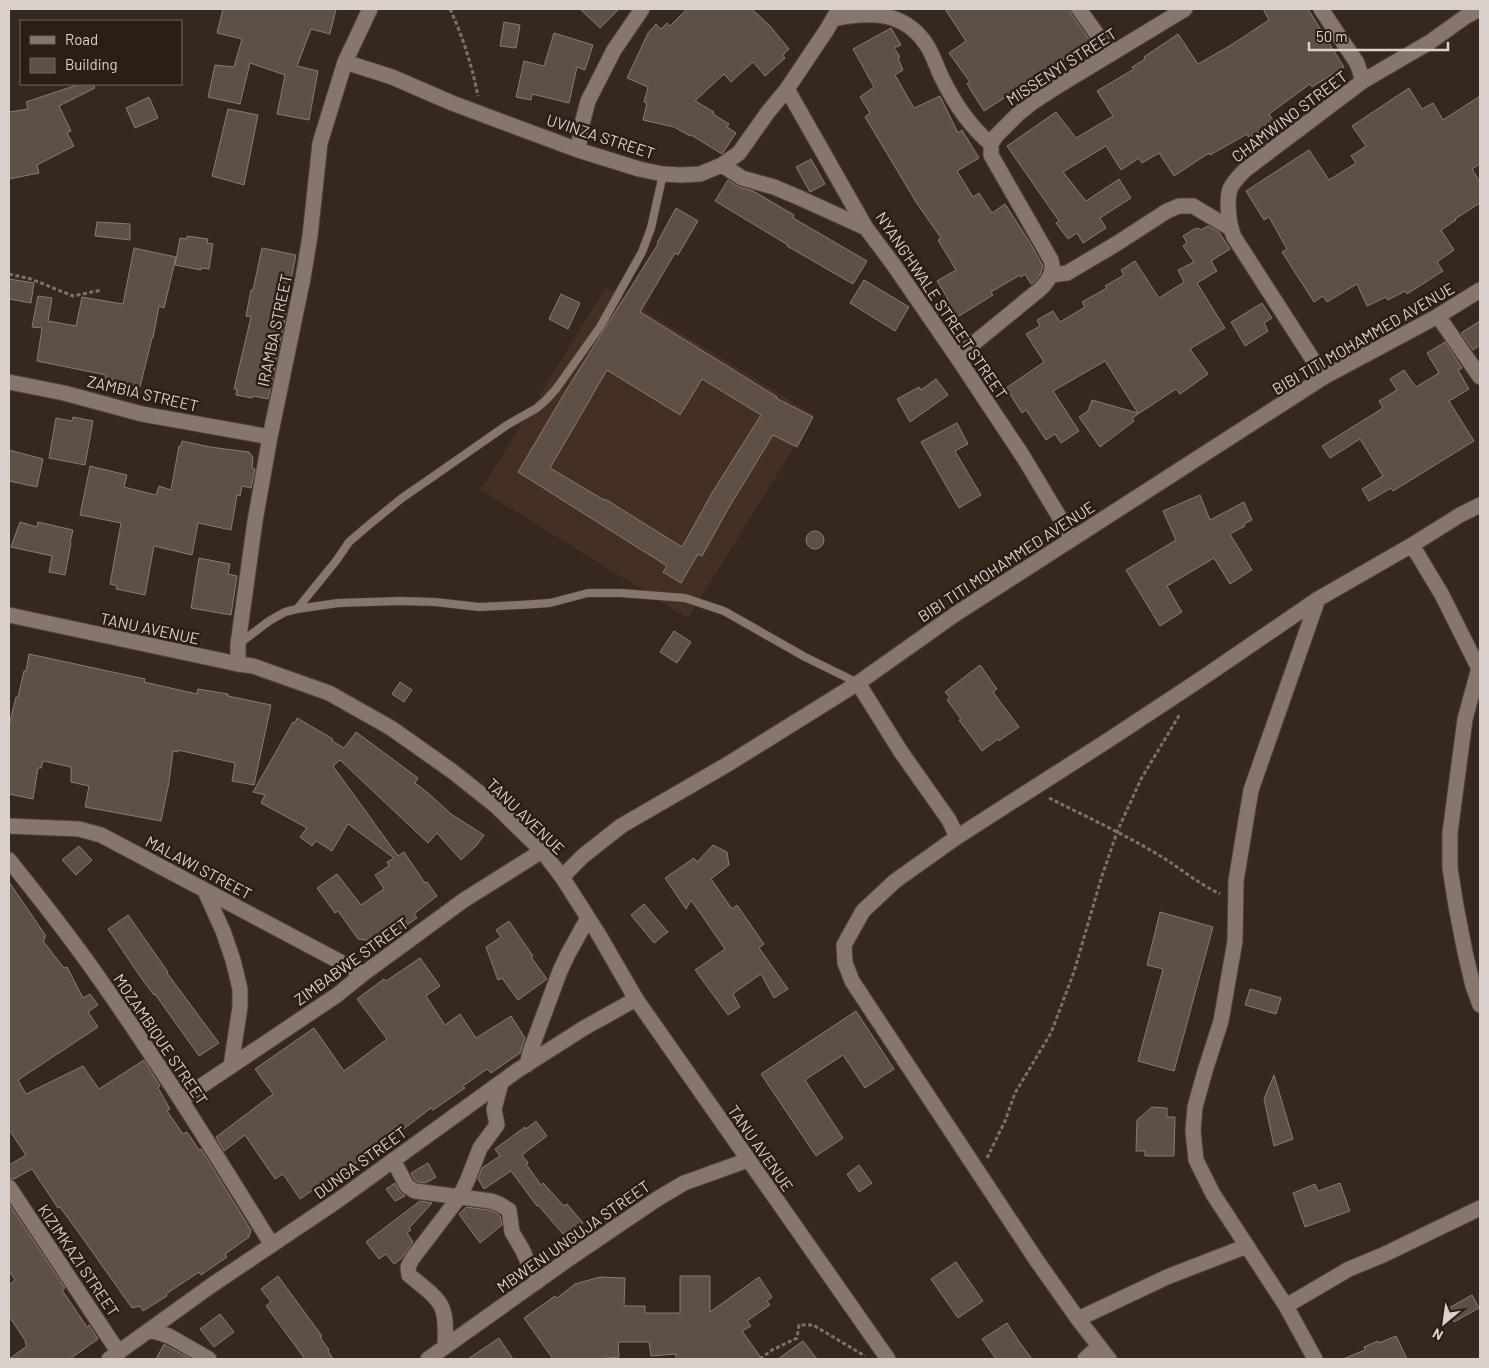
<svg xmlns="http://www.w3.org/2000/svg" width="1489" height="1368" viewBox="0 0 1489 1368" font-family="Barlow,sans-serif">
  <rect width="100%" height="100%" fill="#36281f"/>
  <!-- built -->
  <path fill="#443023" d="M606 287 814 415 688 618 481 490Z"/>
  <!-- building -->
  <path fill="#5f5046" stroke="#8b7a70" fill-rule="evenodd" d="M223 9H336L330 34 311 29 297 66 318 71 309 120 277 114 285 75 250 63 240 104 208 97 215 65 234 67 242 39 217 33Z
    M580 9H619L600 28Z
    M687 9H752L770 26 789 49 783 55 785 58 765 76 753 62 731 82 724 74 695 101 714 112 713 114 729 124 727 127 736 133 722 154 691 135 690 136 674 127 643 120 647 103 644 102 648 87 627 78 648 33 656 24 661 29 667 23 670 26Z
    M945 9H1070L1071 14 1091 42 984 111 967 84 970 82 949 53 966 41Z
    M1263 9H1308L1344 67 1312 87 1310 84 1269 114 1275 123 1249 138 1247 134 1210 155 1209 153 1174 176 1159 153 1142 163 1139 158 1121 170 1106 146 1063 172 1086 201 1119 179 1131 198 1100 218 1106 228 1083 243 1077 233 1068 239 1056 223 1059 221 1007 146 1056 112 1076 138 1113 116 1097 91 1134 69 1132 67 1145 59 1144 57 1178 34 1198 64 1231 45 1269 20Z
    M504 22 520 25 516 48 500 46Z
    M891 28 901 45 894 48 900 57 898 58 903 70 895 75 914 108 940 96 958 133 962 130 979 158 957 171 973 197 979 193 992 213 1005 204 1029 241 1043 266 1040 275 1033 283 1031 284 1025 274 1021 277 1020 275 991 292 993 295 956 318 945 301 948 299 937 281 956 270 938 240 941 238 916 202 865 117 870 113 860 97 874 87 853 49Z
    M554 33 593 45 585 70 577 67 569 103 532 94 531 100 516 97 524 61 544 66Z
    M80 84H93L95 88 59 106 71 131 67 133 74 146 37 165 39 173 9 179V112L28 109 26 102Z
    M1409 88 1422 109 1433 103 1443 120 1480 96V164L1472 169 1480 182V203L1455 219 1456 220 1441 230 1454 250 1437 262 1443 271 1407 294 1405 291 1388 300 1386 297 1367 306 1357 284 1327 302 1323 296 1314 302 1282 252 1287 249 1269 217 1264 220 1246 191 1309 150 1329 180 1356 163 1351 156 1366 146 1352 126Z
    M149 97 158 118 135 128 126 108Z
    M228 109 258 115 244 185 212 176Z
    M811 159 825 184 810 192 796 167Z
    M728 180 739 187 753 191 794 215 793 218 867 261 853 284 787 246 788 245 715 201Z
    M676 208 698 221 678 255 675 253 640 312 777 397 776 398 813 417 797 447 773 435 728 509 702 556 698 554 681 583 663 572 667 566 518 472 567 389 658 244 657 243ZM607 370 680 415 702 379 761 415 712 493 682 547 605 499 604 500 550 468Z
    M97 222 130 224V240L95 236Z
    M1208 226 1219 232 1230 249 1211 261 1217 271 1197 283 1225 328 1190 349 1208 374 1180 394 1176 389 1132 418 1134 421 1100 447 1079 417 1088 411 1092 400 1138 413 1105 361 1053 391 1079 431 1061 443 1055 434 1046 440 1026 410 1022 413 1006 388 1044 362 1026 334 1040 326 1037 320 1053 311 1060 322 1085 307 1082 302 1107 288 1105 286 1124 275 1121 270 1135 261 1159 298 1184 282 1178 270 1194 262 1183 246 1187 243 1183 236 1196 228 1197 229 1199 228 1201 230Z
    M187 236 208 239 207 243 213 244 209 269 201 268V270L175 265 180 238 187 239Z
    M134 248 176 257 164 308 159 306 153 338H152L140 387 104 379 106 375 37 361 42 328 32 327 38 296 52 298 48 321 76 326 82 297 123 304Z
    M262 248 296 255 284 314H286L268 399 253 396 252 398 236 395 237 389H234L251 317 246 316 251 290H253Z
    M9 279 34 283 31 303 9 299Z
    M864 280 909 307 895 331 850 303Z
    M561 294 580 303 568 329 549 319Z
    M1262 303 1272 318 1264 323 1268 331 1245 346 1231 322Z
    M1480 321V345L1473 350 1461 333Z
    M1445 342 1462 368 1458 370 1469 389 1449 401 1474 441 1393 491 1391 488 1369 501 1362 489 1383 476 1360 439 1330 458 1322 446 1383 408 1379 401 1397 390 1390 379 1404 370 1416 387 1439 373 1427 353Z
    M936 379 948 395 910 422 897 399 919 387 921 390Z
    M73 417 93 421 85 465 49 458 56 418 72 421Z
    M957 423 968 444 955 451 981 495 959 508 921 442Z
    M182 441 210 447 249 452 253 457 252 468 255 469 251 488 242 486 240 496 237 495 231 530 198 523 192 555 154 546 145 595 116 589 117 586 110 584 121 523 80 515 90 466 127 475 124 487 156 495 159 486 171 490 179 446H181Z
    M9 450 43 459 37 487 9 481Z
    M1200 495 1210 520 1244 502 1252 520 1244 524 1245 526 1230 534 1252 570 1230 584 1214 558 1167 586 1182 612 1160 626 1126 570 1176 540 1163 511Z
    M20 522 37 527 38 522 73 530 70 543H71L65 575 49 572 52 556 11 547Z
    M806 540a9 9 0 1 1 18 0a9 9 0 1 1-18 0Z
    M199 558 230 564 228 574 237 576 231 615 191 608Z
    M674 631 691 642 677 663 660 652Z
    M29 654 145 679 144 682 197 694 198 689 228 694V696L271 705 254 785 232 781 235 763 178 750V752L173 751 169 782 161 821 85 807 89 786 71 782V767L43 761 41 768H38L33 799 9 794V726L16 697H18L24 671H26Z
    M980 665 997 689 993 692 1019 727 999 741 998 739 982 751 959 720 961 719 947 700 950 698 945 692Z
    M400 682 412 690 404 702 392 694Z
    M297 718 333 739 332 741 344 748 356 732 418 778 415 783 428 793 451 814 484 835 477 845 461 860 437 833 428 843 340 760 333 766 398 856 404 852 425 883 427 882 437 896 414 914 417 918 398 931 395 927 373 941 358 939 338 911 335 913 317 888 337 874 361 905 384 889 375 875 389 866 387 862 394 858 348 824 332 851 316 841 312 846 300 837 307 828 261 803 265 795 253 792 293 722 295 723Z
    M713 845 727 852 729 865 711 879 732 909 737 905 764 944 759 948 788 989 774 998 761 974 734 993 733 994 740 1007 728 1015 695 970 725 949 691 900 686 909 665 878 694 858 697 862Z
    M79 846 92 860 76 875 62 860Z
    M9 882 46 936 44 937 45 939 43 941 64 968 67 967 83 998 90 994 98 1005 88 1012 98 1027 18 1080 26 1094 83 1066 99 1089 144 1060 160 1086 158 1088 170 1109 167 1111 183 1134 187 1132 199 1150 201 1149 251 1230 249 1237 225 1254 227 1257 201 1275 199 1272 166 1294 167 1296 143 1311 140 1306 132 1308 84 1240 60 1207 58 1208 32 1169 14 1179 9 1178V1165L26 1155 9 1130Z
    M644 904 668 932 654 943 631 915Z
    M1160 912 1213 927 1174 1071 1138 1061 1163 969 1147 965Z
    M128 915 168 972 167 973 219 1043 199 1056 155 994 154 995 144 982 108 929Z
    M509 921 533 956 531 957 547 979 518 1000 502 978 498 980 486 947 501 937 496 930Z
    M420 958 440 986 426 996 445 1025 460 1014 476 1038 511 1016 525 1038 520 1053 491 1073 487 1069 463 1086 465 1088 433 1110 431 1108 401 1131 397 1126 374 1144 377 1148 331 1181 329 1179 300 1199 283 1174 275 1179 245 1135 224 1151 216 1137 273 1094 255 1069 314 1028 344 1071 387 1039 357 999 384 979 386 981Z
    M1250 989 1281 998 1276 1014 1245 1005Z
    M856 1011 894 1069 865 1088 843 1055 805 1080 843 1138 816 1156 761 1074Z
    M1274 1075 1293 1139 1274 1146 1264 1099Z
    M1152 1107 1167 1108V1117H1175L1174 1156H1145V1151H1136L1137 1120Z
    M536 1121 547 1136 522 1155 528 1163 526 1164 541 1185 543 1183 564 1206 567 1204 583 1223 569 1234 567 1231 563 1234 538 1205 537 1206 511 1171 484 1189 478 1179 482 1168 500 1156 495 1149 525 1127 526 1129Z
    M428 1163 436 1177 426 1183 418 1182 414 1179 411 1173Z
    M859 1165 872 1183 859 1192 847 1174Z
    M395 1183 399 1191 405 1196 395 1201 386 1189Z
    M1340 1183 1350 1211 1305 1227 1293 1193 1315 1184 1318 1191Z
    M420 1201 432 1203 409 1228 411 1230 407 1233 413 1242 401 1259 394 1264 386 1254 379 1259 366 1242Z
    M9 1204 65 1288 62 1290 87 1327 89 1325 98 1339 70 1359H9L27 1346 25 1343 26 1342 9 1316V1285L15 1280 9 1271Z
    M466 1207 489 1210 495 1212 500 1216 502 1225 480 1243 459 1214Z
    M956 1262 983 1301 958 1318 931 1279Z
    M278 1276 322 1336 320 1337 329 1350 328 1351 333 1359H305L266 1306 271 1302 261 1289Z
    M680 1276H710V1312L759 1277 772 1297 767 1301 770 1305 747 1321 751 1326 742 1331 762 1359H676V1354L651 1356 649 1342H618L619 1357 598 1359H553L524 1318 555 1296 557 1298 575 1284 600 1277 625 1278 624 1306H645V1313H680Z
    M1472 1295 1479 1308 1454 1322 1447 1309Z
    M220 1314 234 1332 214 1347 200 1329Z
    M1007 1323 1018 1340 1032 1359H996L982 1339Z
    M1396 1336 1407 1359H1343L1365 1350 1364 1347 1378 1341 1379 1343Z
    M499 1338 513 1359H468Z
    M803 1341 817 1359H778Z
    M164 1344 165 1345 191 1359H156Z"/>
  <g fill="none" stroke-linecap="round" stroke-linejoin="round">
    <!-- service casing -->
    <g stroke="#4e433c" stroke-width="9">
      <path id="service" d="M297 609 336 561 349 542 370 524 402 498 431 478 507 425 537 408 545 401 556 389 600 327 642 252 651 228 663 174
        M240 643 269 621 285 612 297 609 338 603 400 601 435 602 479 607 520 605 550 603 588 593H621L685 598 724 611 805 657 858 683"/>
    </g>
    <!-- minor casing -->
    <g stroke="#4e433c" stroke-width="17">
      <path id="minor" d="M1079 9 1111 54
        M1321 9 1357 63 1363 81
        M833 19C869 11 904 11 926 44 933 54 936 66 941 76 953 101 969 126 991 144
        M345 62 392 77 452 103 578 150 639 169 663 174 681 175 700 174 722 165 739 153 768 112 787 89 826 31 839 9
        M787 89 866 228 893 264 957 357 1024 458 1072 538
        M578 150 583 120 588 101 614 50 642 9
        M722 165 742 178 774 187 800 198 866 228
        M1051 275 1067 273 1116 244 1167 211 1179 206H1193L1230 228
        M1438 316 1480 377
        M957 357 1039 290C1048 282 1055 272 1051 260L991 155V144L996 136 1018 114 1033 102 1061 84 1185 9
        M1324 377 1234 237C1229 225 1226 201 1230 189 1233 182 1240 175 1245 170L1363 81 1430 42 1465 17 1480 9
        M9 382 64 393 142 414 270 437
        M1412 545 1442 595 1480 671
        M238 664V644L255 521 270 437 303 278 310 236 320 143 345 62 370 9
        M1479 668 1465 719 1450 833V868L1456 906 1465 952 1473 986 1480 1005
        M858 683 901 752 949 820 957 837
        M9 826 79 829 101 835 363 974
        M9 860C38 896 67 933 94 971 157 1060 215 1153 272 1245
        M205 891 223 931 233 960 240 989V1007L231 1066
        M527 1065 530 1052 560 971 568 954 588 918
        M182 1099 337 995 363 974 464 900 542 851
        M393 1160 407 1186 415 1191 491 1201 499 1204 509 1210 512 1232 522 1249 537 1282
        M9 1187 119 1353
        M1286 1306 1349 1269 1383 1255 1480 1208
        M1078 1319 1167 1277 1247 1246
        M150 1330 169 1336 209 1359
        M445 1347C447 1302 443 1303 409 1275L408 1267 412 1259 460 1196 468 1179 480 1148 497 1125 494 1109 501 1083
        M109 1359 212 1285 337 1201 518 1070 584 1028 636 999
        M428 1359 570 1258 657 1199 684 1183 748 1160
        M1085 1359 1099 1346
        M1109 1359 1078 1319 1037 1261 852 981 845 963 844 945 863 911 895 881 957 837 1107 741 1201 679 1318 599 1412 545 1460 515 1480 505
        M1315 1359 1286 1306 1213 1194 1196 1160 1193 1131 1195 1107 1205 1071 1221 1021 1235 941 1236 881 1251 790 1318 599"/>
    </g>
    <!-- tertiary casing -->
    <g stroke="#4e433c" stroke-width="17">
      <path id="tertiary" d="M9 615 238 664 253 666 329 693 391 728 452 771 496 806 542 851 562 877 599 935 636 999 888 1359
        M562 877 583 856 621 826 728 764 858 683 957 613 1324 377 1438 316 1480 290"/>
    </g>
    <!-- path -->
    <path stroke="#7d716a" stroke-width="3" stroke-dasharray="4 2.5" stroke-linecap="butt" d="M450 9C463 37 472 66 478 96
      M9 274 31 279 73 296 102 290
      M1049 798C1087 817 1126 835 1162 857 1181 869 1199 884 1220 894
      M987 1158 1005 1121 1015 1093 1051 1033 1074 972 1101 879 1117 832 1141 779 1180 714
      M760 1359 772 1350 797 1338 799 1325H813L865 1356"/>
    <!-- service -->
    <use href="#service" stroke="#87766c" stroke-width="8"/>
    <!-- minor -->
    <use href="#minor" stroke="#87766c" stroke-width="15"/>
    <!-- tertiary -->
    <use href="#tertiary" stroke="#87766c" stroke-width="15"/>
  </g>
  <g text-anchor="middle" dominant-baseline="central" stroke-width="5" stroke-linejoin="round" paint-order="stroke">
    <!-- street labels -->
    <g font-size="16" fill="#dad1cc" stroke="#2b1e16">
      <text transform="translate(1061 66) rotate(-33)">MISSENYI STREET</text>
      <text transform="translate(1289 116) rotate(-37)">CHAMWINO STREET</text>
      <text transform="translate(601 136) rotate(18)">UVINZA STREET</text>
      <text transform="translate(942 305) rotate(56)">NYANG'HWALE STREET STREET</text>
      <text transform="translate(274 330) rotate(-78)">IRAMBA STREET</text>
      <text transform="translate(1363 338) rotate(-30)">BIBI TITI MOHAMMED AVENUE</text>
      <text transform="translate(143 393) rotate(13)">ZAMBIA STREET</text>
      <text transform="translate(1006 561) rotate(-33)">BIBI TITI MOHAMMED AVENUE</text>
      <text transform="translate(150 628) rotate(12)">TANU AVENUE</text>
      <text transform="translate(526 816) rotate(44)">TANU AVENUE</text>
      <text transform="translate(199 867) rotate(28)">MALAWI STREET</text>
      <text transform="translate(351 961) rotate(-36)">ZIMBABWE STREET</text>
      <text transform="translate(161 1039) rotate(56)">MOZAMBIQUE STREET</text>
      <text transform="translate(761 1148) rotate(55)">TANU AVENUE</text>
      <text transform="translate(360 1162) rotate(-36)">DUNGA STREET</text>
      <text transform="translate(573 1236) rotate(-35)">MBWENI UNGUJA STREET</text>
      <text transform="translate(79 1260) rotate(56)">KIZIMKAZI STREET</text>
    </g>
  </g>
  <!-- border -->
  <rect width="1489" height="1368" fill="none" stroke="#dad1cc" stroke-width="20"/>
  <!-- legend -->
  <rect x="20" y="20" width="162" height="65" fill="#2b1e16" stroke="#71665f"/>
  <rect x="30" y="36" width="25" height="8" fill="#87766c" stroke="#71665f"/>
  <text x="65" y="45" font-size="15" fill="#dad1cc">Road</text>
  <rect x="30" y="58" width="25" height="15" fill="#5f5046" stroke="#71665f"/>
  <text x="65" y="70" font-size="15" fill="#dad1cc">Building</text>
  <!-- north arrow -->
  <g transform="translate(1444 1323) rotate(209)" stroke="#2b1e16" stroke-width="4" paint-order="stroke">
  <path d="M0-4L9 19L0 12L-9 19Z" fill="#dad1cc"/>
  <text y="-8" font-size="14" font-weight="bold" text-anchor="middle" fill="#dad1cc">N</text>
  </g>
  <!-- scale -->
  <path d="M1309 42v8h139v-8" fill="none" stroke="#dad1cc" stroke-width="2.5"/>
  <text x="1316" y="42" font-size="15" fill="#dad1cc" stroke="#2b1e16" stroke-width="4" paint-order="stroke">50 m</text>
</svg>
